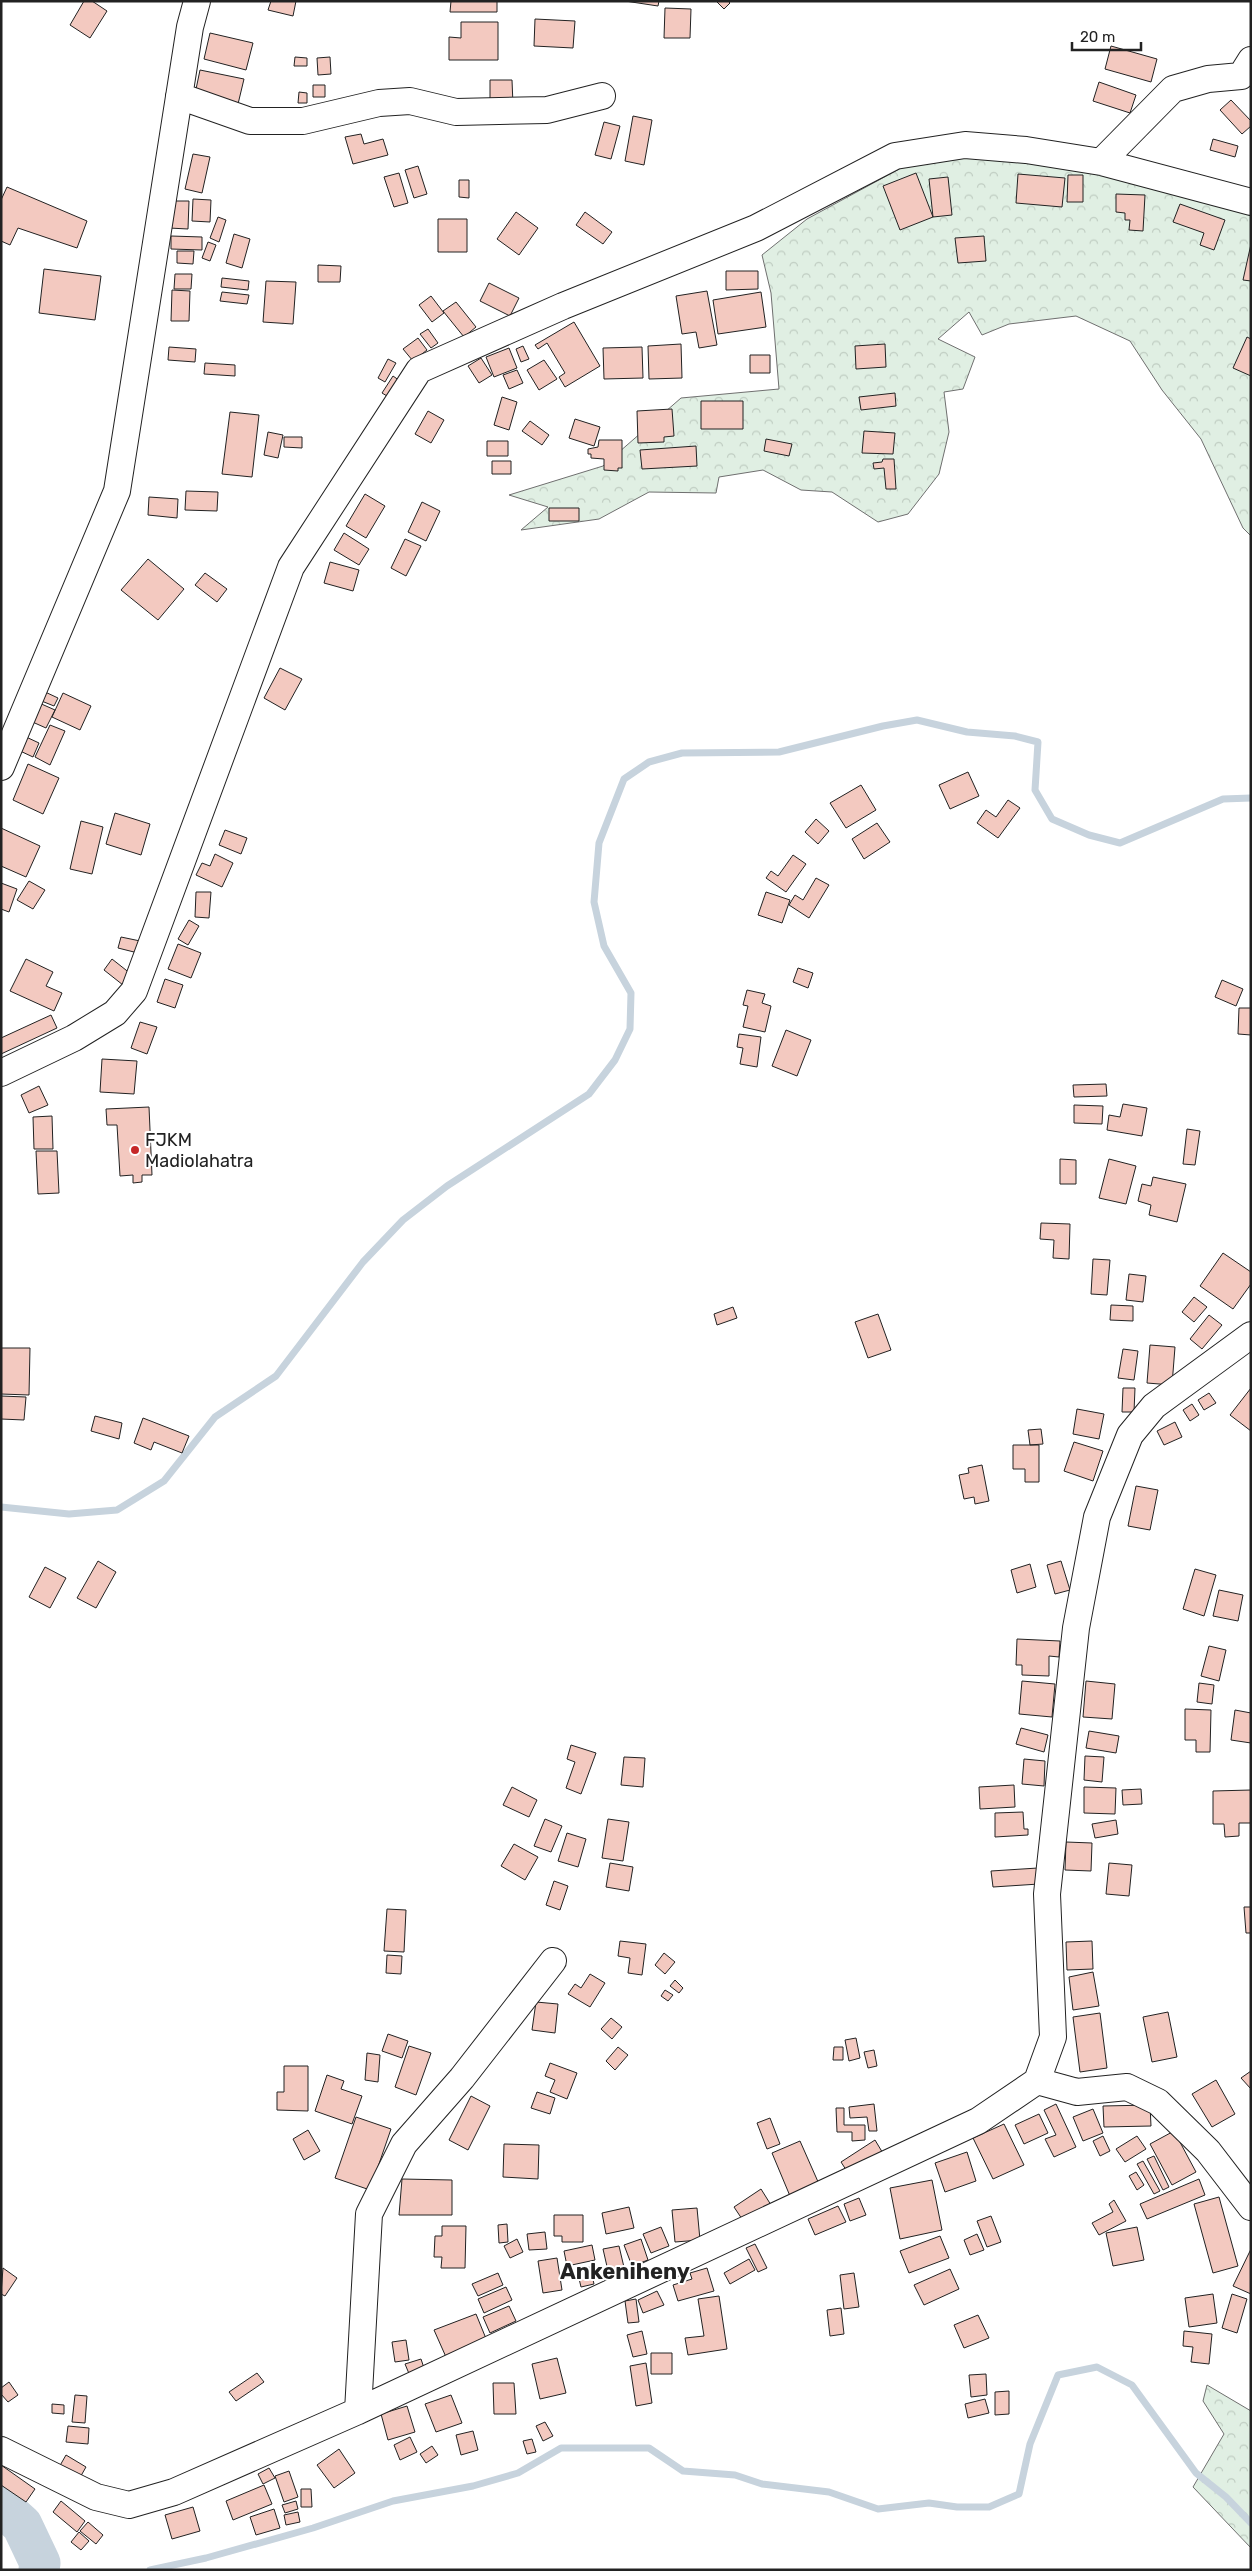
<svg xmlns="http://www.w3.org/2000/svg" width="1252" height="2571" viewBox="0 0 1252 2571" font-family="Rubik,sans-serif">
  <defs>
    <pattern id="forest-crowns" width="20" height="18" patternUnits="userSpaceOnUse" patternTransform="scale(1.25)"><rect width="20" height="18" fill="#e0efe3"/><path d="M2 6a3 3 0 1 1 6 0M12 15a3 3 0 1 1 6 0" fill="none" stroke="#c0cdc2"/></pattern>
  </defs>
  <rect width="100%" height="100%" fill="#fff"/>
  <!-- forest -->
  <path fill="url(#forest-crowns)" stroke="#6f6f6f" d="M963 157 1030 160 1119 179 1251 214V536L1243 528 1201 439 1162 390 1130 341 1076 316 1009 324 982 335 969 312 938 339 975 357 963 389 944 392 949 432 939 474 908 514 878 522 832 492 801 490 763 470 719 477 716 493 649 492 599 519 521 530 548 507 509 495 603 466 681 398 779 389 771 293 762 255 807 219 901 168Z
    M1207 2385 1251 2411V2548L1193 2487 1224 2434 1203 2401Z"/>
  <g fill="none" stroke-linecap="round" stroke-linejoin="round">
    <!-- stream -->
    <path stroke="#c7d3dd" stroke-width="7" d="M1 1507 69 1514 117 1510 164 1481 215 1417 276 1376 363 1262 403 1220 447 1186 589 1094 615 1060 630 1029 631 993 604 946 594 902 599 843 624 779 649 762 682 753 779 752 883 726 917 720 967 732 1015 736 1038 742 1035 790 1052 819 1089 835 1120 843 1223 799 1251 798
      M40 2563 52 2570
      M150 2570 206 2558 313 2528 393 2501 473 2486 518 2473 561 2448H649L683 2471 735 2475 762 2484 829 2492 878 2509 929 2503 957 2507H989L1019 2494 1030 2444 1058 2375 1097 2367 1132 2385 1196 2473 1226 2497 1251 2523"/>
    <!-- river -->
    <path stroke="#c7d3dd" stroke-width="41" d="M1 2506 22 2525 40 2563 39 2570"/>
  </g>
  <!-- building -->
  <path fill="#f3c9c0" stroke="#222" d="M84 1H92L107 11 90 38 70 25Z
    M271 1H296L293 16 268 10Z
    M451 1H497V12H450Z
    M625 1H659L658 6Z
    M716 1H728L730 3 724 9Z
    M665 8 691 9 690 38H664Z
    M535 19 575 21 573 48 534 46Z
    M461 22H498V60H449V37L461 38Z
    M210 33 253 43 246 70 204 59Z
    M1111 46 1157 59 1151 82 1105 69Z
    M295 57 307 58V66H294Z
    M330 57 331 74 318 75 317 58Z
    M200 70 244 79 238 104 195 94Z
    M490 80H512L513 105H490Z
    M1099 82 1136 95 1130 113 1093 101Z
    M313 85H325V97H313Z
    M299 92 307 93V103H298Z
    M1231 100 1251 121V126L1242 134 1220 110Z
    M633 116 652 120 644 165 625 161Z
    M604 122 620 126 611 159 595 155Z
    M361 134 364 144 383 139 388 155 353 164 345 137Z
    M1213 139 1238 146 1235 157 1210 150Z
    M193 154 210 157 202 193 185 189Z
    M418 166 427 194 414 198 405 170Z
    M399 173 408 203 394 207 384 177Z
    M916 173 933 217 900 230 883 186Z
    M1018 174 1065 178 1062 207 1016 203Z
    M1068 175H1083V202H1067Z
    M948 177 952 215 933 217 929 179Z
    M459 180H469V198L459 197Z
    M7 187 87 221 77 248 18 228 10 245 1 241V200Z
    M1116 194 1145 195 1143 231 1129 230 1130 220H1125V213L1116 212Z
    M193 199 211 200 210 222 192 221Z
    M170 201H189L188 229 169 228Z
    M1180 204 1225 220 1214 250 1200 245 1204 233 1173 222Z
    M516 212 538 228 519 255 497 239Z
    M585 212 612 232 603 244 576 225Z
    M218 217 226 220 219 242 210 238Z
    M438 219H467V252H438Z
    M234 234 250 239 242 268 226 263Z
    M171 236 202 237V250L171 249Z
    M984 236 986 261 958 263 955 238Z
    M208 242 216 245 210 261 202 258Z
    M1251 244V281L1243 280Z
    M177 251H194L193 264 177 263Z
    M318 265 341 266 340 282H318Z
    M44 269 101 276 95 320 39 313Z
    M726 271H758V289L726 290Z
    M175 274H192L191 289H174Z
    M222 278 249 281 248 290 221 287Z
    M266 281 296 282 293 324 263 322Z
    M489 283 519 298 510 316 480 301Z
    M172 290 190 291 189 321H171Z
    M707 291 717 345 699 348 696 332 682 334 676 296Z
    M222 292 249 295 247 304 220 301Z
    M761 292 766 327 718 334 713 300Z
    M431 296 444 313 432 322 419 305Z
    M456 302 476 327 464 337 443 311Z
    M574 322 600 366 565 387 559 377 565 373 547 343 538 349 535 345Z
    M428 329 438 343 431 348 420 334Z
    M1247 337 1251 339V376L1233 368Z
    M418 338 427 350 413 361 403 349Z
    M681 344 682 378 649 379 648 346Z
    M885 344 886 367 856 369 855 346Z
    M523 346 529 359 521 362 516 349Z
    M169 347 196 349 195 362 168 360Z
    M642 347 643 378 604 379 603 348Z
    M509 348 517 368 494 377 486 357Z
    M750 355H770V373H750Z
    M481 358 492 375 479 383 468 366Z
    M388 359 396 363 385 382 378 378Z
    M544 360 557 379 539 390 527 370Z
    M205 363 235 365V376L204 374Z
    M517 370 523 383 509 389 503 375Z
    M393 376 403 383 392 399 382 393Z
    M895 393 896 406 861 410 859 397Z
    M502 397 517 402 509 430 494 425Z
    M701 401H743V429H701Z
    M672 409 674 436 664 437V442L638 443 637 411Z
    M428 411 444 420 431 443 415 434Z
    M230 412 259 415 252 477 222 474Z
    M575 419 600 427 594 446 569 438Z
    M530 421 549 435 542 445 522 431Z
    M864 431 895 433 893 454 862 453Z
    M268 432 283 435 278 458 264 455Z
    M284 437H302V448L284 447Z
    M766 439 792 444 789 456 764 451Z
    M599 440H622V468H618V471L604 470V459L591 458V454H588V449L598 447Z
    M487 441H508V456H487Z
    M696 446 697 466 642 469 640 450Z
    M883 459H894L896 489H886L884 468 874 469 873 463 882 462Z
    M492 461H511V474H492Z
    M186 491 218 492 217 511 185 510Z
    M365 494 385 506 366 538 346 526Z
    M149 497 178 499 177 518 148 515Z
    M422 502 440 511 426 541 408 532Z
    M549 508H579V521H549Z
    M344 533 369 549 359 565 334 550Z
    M405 539 421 546 406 576 391 568Z
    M148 559 184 589 158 620 121 590Z
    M330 562 359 570 353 591 324 583Z
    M205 573 227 589 217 602 195 585Z
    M280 668 302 679 285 710 264 698Z
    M43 691 58 698 54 706 39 700Z
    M63 693 91 706 80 730 52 717Z
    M37 702 55 710 46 728 28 720Z
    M50 725 65 731 50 765 35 757Z
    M24 736 39 743 33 757 18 750Z
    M28 764 59 778 43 814 13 800Z
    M968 772 979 796 950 809 939 785Z
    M861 785 876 810 846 828 830 803Z
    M1008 800 1020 808 998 838 977 823 986 810 996 817Z
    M115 813 150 824 141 855 106 844Z
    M816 819 829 831 818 844 805 832Z
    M81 821 103 827 92 874 70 869Z
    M877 823 890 842 864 859 852 839Z
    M1 828 40 846 26 877 1 866Z
    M225 830 247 838 241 854 219 845Z
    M215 854 233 863 222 887 196 875 202 863 210 866Z
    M793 855 806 864 786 892 766 878 771 871 778 876Z
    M816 878 829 885 809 918 789 905 795 895 803 900Z
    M29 881 45 890 33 909 17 900Z
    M1 883 17 889 9 912 1 909Z
    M196 892H211L209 918 195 917Z
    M766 892 790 900 782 923 758 915Z
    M189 920 199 926 188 945 178 939Z
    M121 937 145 942 142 954 118 948Z
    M178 944 201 953 191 978 168 969Z
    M26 959 53 972 46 986 62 993 54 1011 10 991Z
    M112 959 131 974 123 985 104 970Z
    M798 968 813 973 808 988 793 982Z
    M165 979 183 985 175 1008 157 1002Z
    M1222 980 1243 989 1236 1006 1215 997Z
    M747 990 765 994 762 1003 771 1006 765 1032 743 1027 748 1006 743 1005Z
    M1239 1008H1251V1035L1238 1034Z
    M51 1015 57 1028 1 1054V1038Z
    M140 1022 157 1027 147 1054 131 1048Z
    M786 1030 811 1040 797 1076 772 1066Z
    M739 1034 761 1037 757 1067 740 1064 743 1048 737 1047Z
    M102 1059 137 1061 134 1094 100 1092Z
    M1106 1084 1107 1096 1074 1097 1073 1085Z
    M39 1086 48 1105 29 1113 21 1095Z
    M1123 1104 1147 1108 1142 1136 1107 1130 1109 1115 1120 1117Z
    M1074 1105 1103 1106 1102 1124 1074 1123Z
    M149 1107 152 1175H142V1182L133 1183V1175L120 1176 117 1125H107L106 1109Z
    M52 1116 53 1149H34L33 1117Z
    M1187 1129 1200 1131 1195 1165 1183 1164Z
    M36 1151H57L59 1193 38 1194Z
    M1060 1159 1076 1160V1184H1060Z
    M1109 1159 1136 1166 1126 1204 1099 1198Z
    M1153 1177 1186 1184 1177 1222 1149 1215 1151 1205 1138 1201 1142 1184 1151 1186Z
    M1041 1223 1070 1224 1069 1259 1053 1258 1054 1240 1040 1239Z
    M1223 1253 1251 1272V1284L1233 1309 1200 1286Z
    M1093 1259 1110 1260 1107 1295 1091 1294Z
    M1129 1274 1146 1276 1143 1302 1126 1300Z
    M1194 1297 1207 1307 1194 1322 1182 1312Z
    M1111 1305 1133 1306V1321L1110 1320Z
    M733 1307 737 1318 717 1325 714 1314Z
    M878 1314 891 1350 868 1358 855 1322Z
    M1209 1315 1222 1325 1202 1349 1190 1339Z
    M1150 1345 1175 1347 1172 1385 1147 1383Z
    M1 1348H30L29 1395 1 1394Z
    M1123 1349 1138 1351 1134 1380 1118 1378Z
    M1123 1388H1135L1134 1412H1122Z
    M1251 1388V1431L1230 1415Z
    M1209 1393 1216 1403 1204 1410 1198 1400Z
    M1 1396 26 1397 24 1420 1 1419Z
    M1192 1404 1199 1415 1190 1421 1183 1410Z
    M1077 1409 1104 1414 1099 1439 1073 1434Z
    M95 1416 122 1423 119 1439 91 1431Z
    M143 1418 189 1436 182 1453 154 1442 151 1450 134 1443Z
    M1175 1422 1182 1437 1164 1445 1157 1431Z
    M1041 1429 1043 1444 1030 1445 1028 1430Z
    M1074 1442 1103 1451 1093 1481 1064 1471Z
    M1013 1445H1039V1482H1025V1469H1013Z
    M982 1465 989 1501 975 1504 974 1497 964 1499 959 1475 969 1473 968 1468Z
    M1136 1486 1158 1490 1150 1530 1128 1526Z
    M98 1561 116 1572 96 1608 77 1598Z
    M1061 1561 1070 1590 1055 1594 1047 1565Z
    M1030 1564 1036 1587 1017 1593 1011 1570Z
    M45 1567 66 1578 50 1608 29 1597Z
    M1195 1569 1216 1575 1204 1616 1183 1609Z
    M1219 1590 1243 1595 1238 1621 1213 1616Z
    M1017 1639 1060 1641 1059 1657 1049 1656V1676L1022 1675V1665H1016Z
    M1209 1646 1226 1650 1219 1681 1201 1676Z
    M1022 1681 1055 1684 1052 1717 1019 1714Z
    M1086 1681 1115 1684 1112 1719 1083 1717Z
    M1199 1683 1214 1685 1212 1704 1197 1702Z
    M1185 1709 1211 1710 1210 1752H1196V1740H1185Z
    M1235 1710 1251 1713V1743L1231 1740Z
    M1021 1728 1048 1735 1044 1752 1016 1744Z
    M1089 1731 1119 1736 1116 1753 1086 1748Z
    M571 1745 596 1753 581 1794 566 1788 575 1762 567 1759Z
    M1085 1756 1104 1757 1102 1782 1084 1780Z
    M624 1757 645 1758 643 1787 621 1785Z
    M1024 1759 1045 1761 1044 1786 1022 1784Z
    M1014 1785 1015 1807 980 1809 979 1787Z
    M512 1787 537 1800 529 1817 503 1805Z
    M1084 1787 1116 1788 1115 1814 1084 1813Z
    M1141 1789 1142 1804 1123 1805 1122 1790Z
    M1251 1790V1823H1239V1836L1225 1837 1224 1824H1213V1791Z
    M1023 1812 1024 1829H1028V1835L995 1837V1813Z
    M545 1819 562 1826 551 1852 534 1846Z
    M608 1819 629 1822 623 1861 602 1858Z
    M1116 1820 1118 1834 1095 1838 1092 1824Z
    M567 1833 586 1839 578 1867 558 1861Z
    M1066 1842 1092 1843 1091 1871 1065 1870Z
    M514 1844 538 1857 525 1880 501 1866Z
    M610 1863 633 1867 629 1891 606 1887Z
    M1109 1863 1132 1865 1129 1896 1106 1894Z
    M1038 1868 1039 1884 993 1887 991 1871Z
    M554 1881 568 1886 560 1910 546 1905Z
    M1244 1907H1251V1933H1246Z
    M387 1909 406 1910 404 1952 384 1951Z
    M620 1941 646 1944 642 1975 628 1973 630 1958 618 1956Z
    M1092 1941 1093 1969 1067 1970 1066 1942Z
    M664 1953 675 1962 665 1974 655 1965Z
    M387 1955 402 1956 401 1974 386 1973Z
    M1093 1972 1099 2006 1073 2010 1069 1977Z
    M590 1974 605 1983 590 2007 568 1994 575 1984 581 1988Z
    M675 1980 683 1988 679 1993 670 1986Z
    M665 1990 673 1995 668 2001 661 1996Z
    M536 2002 558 2004 555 2033 532 2030Z
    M1168 2012 1177 2057 1152 2062 1143 2017Z
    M1100 2013 1107 2068 1080 2072 1073 2017Z
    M611 2018 622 2027 612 2039 601 2029Z
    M388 2034 408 2041 402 2058 382 2051Z
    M856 2038 860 2058 849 2061 845 2040Z
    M409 2046 431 2053 416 2095 395 2087Z
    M618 2047 628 2055 615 2070 606 2061Z
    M834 2047H843V2060H833Z
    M874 2050 877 2066 868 2068 864 2052Z
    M367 2053 380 2055 378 2082 365 2080Z
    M550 2063 577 2073 567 2099 550 2092 555 2080 545 2076Z
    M284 2066H308V2111L277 2110V2092H284Z
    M1251 2071V2089L1241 2078Z
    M327 2075 344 2081 341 2089 362 2096 352 2124 315 2111Z
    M1216 2080 1235 2114 1212 2127 1192 2094Z
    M537 2092 555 2098 550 2114 531 2108Z
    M471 2096 490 2106 468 2150 449 2140Z
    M874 2104 877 2131H869L867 2117 850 2118 849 2107Z
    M1056 2104 1076 2147 1054 2157 1045 2139 1056 2135 1044 2110Z
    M1150 2105 1151 2126 1104 2127 1103 2106Z
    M836 2108H844V2125H865V2140L852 2141V2132H837Z
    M1093 2109 1103 2133 1083 2141 1073 2117Z
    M1039 2114 1048 2133 1024 2144 1015 2125Z
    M356 2117 391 2129 370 2190 335 2178Z
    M770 2118 780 2144 767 2149 757 2123Z
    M1004 2124 1024 2165 993 2179 973 2138Z
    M308 2130 320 2151 304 2160 293 2139Z
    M1174 2131 1196 2172 1172 2185 1150 2144Z
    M1103 2136 1110 2151 1100 2156 1093 2141Z
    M1137 2136 1146 2149 1125 2162 1116 2149Z
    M875 2140 884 2155 850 2176 841 2162Z
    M800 2141 819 2184 790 2196 772 2153Z
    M504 2144 539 2145 538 2179 503 2177Z
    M967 2152 976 2181 945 2192 935 2163Z
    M1154 2156 1169 2187 1163 2190 1147 2159Z
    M1143 2161 1160 2191 1154 2194 1137 2164Z
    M1136 2172 1144 2185 1137 2190 1129 2176Z
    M402 2179 452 2180V2215H399Z
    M1199 2179 1205 2195 1147 2219 1140 2204Z
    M932 2180 942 2230 900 2239 890 2188Z
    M761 2189 771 2205 744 2222 734 2207Z
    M1219 2197 1238 2266 1213 2273 1194 2204Z
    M859 2198 866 2215 850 2221 844 2204Z
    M1114 2200 1126 2221 1099 2235 1092 2223 1113 2212 1109 2204Z
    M838 2206 846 2222 815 2235 808 2219Z
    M629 2207 634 2228 606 2234 602 2213Z
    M697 2208 700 2240 675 2242 672 2210Z
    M554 2215H583V2242H562V2236H554Z
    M991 2216 1001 2242 987 2247 977 2221Z
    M507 2224 508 2242 499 2243 498 2225Z
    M442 2226H466L465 2268H441L442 2257H434L435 2236H442Z
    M661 2227 669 2246 651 2253 643 2234Z
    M1137 2227 1144 2260 1113 2266 1106 2233Z
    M545 2232 547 2249 529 2250 527 2234Z
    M977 2234 984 2250 970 2255 964 2240Z
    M940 2236 949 2258 909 2273 900 2251Z
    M517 2239 523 2252 510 2258 504 2246Z
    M641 2239 648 2260 632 2266 624 2245Z
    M755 2244 767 2268 758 2272 746 2248Z
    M592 2245 595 2260 567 2266 564 2251Z
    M619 2246 627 2280 611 2284 603 2249Z
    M1251 2249V2294L1233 2286Z
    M557 2258 562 2290 543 2293 538 2261Z
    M749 2259 755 2270 730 2284 724 2273Z
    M590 2267 594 2284 581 2287 577 2270Z
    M3 2268 17 2278 5 2296 1 2294Z
    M707 2268 714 2291 678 2301 673 2285 692 2279 690 2273Z
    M950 2269 959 2289 924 2305 914 2285Z
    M498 2273 503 2285 478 2296 472 2284Z
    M854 2273 859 2307 844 2309 840 2275Z
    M506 2287 512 2300 484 2313 478 2299Z
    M657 2291 664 2305 643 2313 638 2300Z
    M1213 2294 1217 2323 1189 2327 1185 2298Z
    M1232 2294 1247 2299 1237 2333 1222 2328Z
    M719 2296 727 2349 688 2355 685 2338 704 2336 698 2299Z
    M636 2299 639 2322 628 2323 625 2301Z
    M509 2306 516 2321 490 2333 483 2317Z
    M841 2308 844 2334 830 2336 827 2310Z
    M476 2314 487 2341 446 2357 434 2330Z
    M978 2315 989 2338 964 2348 954 2325Z
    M642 2331 647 2354 633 2357 627 2335Z
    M1184 2331 1212 2334 1209 2364 1191 2362 1193 2347 1183 2346Z
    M406 2340 409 2360 395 2362 392 2342Z
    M651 2353H672V2374H651Z
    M557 2358 566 2393 540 2399 532 2364Z
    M421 2359 425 2371 410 2376 405 2364Z
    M646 2363 652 2403 636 2406 630 2366Z
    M257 2373 264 2382 236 2401 229 2392Z
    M986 2374 987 2395 971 2397 969 2375Z
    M9 2382 18 2395 8 2402 1 2394V2388Z
    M493 2383H514L516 2414H494Z
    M1009 2391V2414L995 2415V2392Z
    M75 2395 87 2396 85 2423 72 2422Z
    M451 2395 462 2423 436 2432 425 2404Z
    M985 2399 989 2413 968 2418 965 2404Z
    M52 2404 64 2405V2414L52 2413Z
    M407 2406 415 2432 388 2440 381 2414Z
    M545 2422 553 2436 543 2441 536 2426Z
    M68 2426 89 2428 88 2444 66 2442Z
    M473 2431 478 2450 461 2455 456 2435Z
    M410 2437 417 2452 400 2460 394 2445Z
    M532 2439 536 2452 527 2454 523 2441Z
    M432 2446 438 2455 426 2463 420 2454Z
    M339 2449 355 2473 334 2488 317 2465Z
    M66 2455 86 2467 78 2481 58 2469Z
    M1 2465 35 2489 26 2502 1 2485Z
    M269 2468 275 2478 263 2484 258 2474Z
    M289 2471 298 2497 284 2502 275 2476Z
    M264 2485 272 2504 233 2520 226 2501Z
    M301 2489H311L312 2507H301Z
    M61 2501 85 2521 77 2532 53 2512Z
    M296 2501 298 2509 285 2513 282 2505Z
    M193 2507 200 2531 172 2539 165 2515Z
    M274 2509 280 2528 256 2535 250 2517Z
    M298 2512 300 2522 286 2525 284 2515Z
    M88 2522 103 2535 96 2544 80 2531Z
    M79 2532 89 2541 81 2550 71 2542Z"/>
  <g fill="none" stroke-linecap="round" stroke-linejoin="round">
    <!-- minor casing -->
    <g stroke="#222" stroke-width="28">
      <path id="minor" d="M179 96 250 121H303L379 103 410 101 456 112 547 110 602 96
        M1101 162 1173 89 1208 79 1241 76 1251 60
        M1 767 117 491 190 27 197 1
        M1 1073 74 1038 115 1013 134 991 291 567 419 370 563 306 756 228 895 156 965 145 1026 150 1101 162 1251 202
        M1037 2081 1077 2092 1127 2087 1158 2102 1208 2151 1251 2207
        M358 2411 369 2214 404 2144 462 2078 553 1961
        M1 2450 96 2497 129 2505 174 2492 358 2411 978 2121 1037 2081 1053 2037 1047 1894 1076 1628 1097 1517 1130 1435 1154 1406 1251 1335"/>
    </g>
    <!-- minor -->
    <use href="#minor" stroke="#fff" stroke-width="26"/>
  </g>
  <!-- markers -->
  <circle fill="#c62828" stroke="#fff" stroke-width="2" cx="135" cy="1150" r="5"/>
  <g text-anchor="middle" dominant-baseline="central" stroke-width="4" stroke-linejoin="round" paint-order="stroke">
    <!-- poi labels -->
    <g font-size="18" fill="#222" stroke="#fff" text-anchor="start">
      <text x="145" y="1140">FJKM<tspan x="145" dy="21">Madiolahatra</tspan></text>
    </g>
    <!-- district labels -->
    <g font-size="22" font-weight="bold" fill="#222" stroke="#fff">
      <text x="625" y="2271">Ankeniheny</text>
    </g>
  </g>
  <!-- border -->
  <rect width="1252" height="2571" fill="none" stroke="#222222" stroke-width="5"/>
  <!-- scale -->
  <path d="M1072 42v8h69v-8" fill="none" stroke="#222222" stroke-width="2.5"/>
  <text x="1080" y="42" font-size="15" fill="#222222" stroke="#ffffff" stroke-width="4" paint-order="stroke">20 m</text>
</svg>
